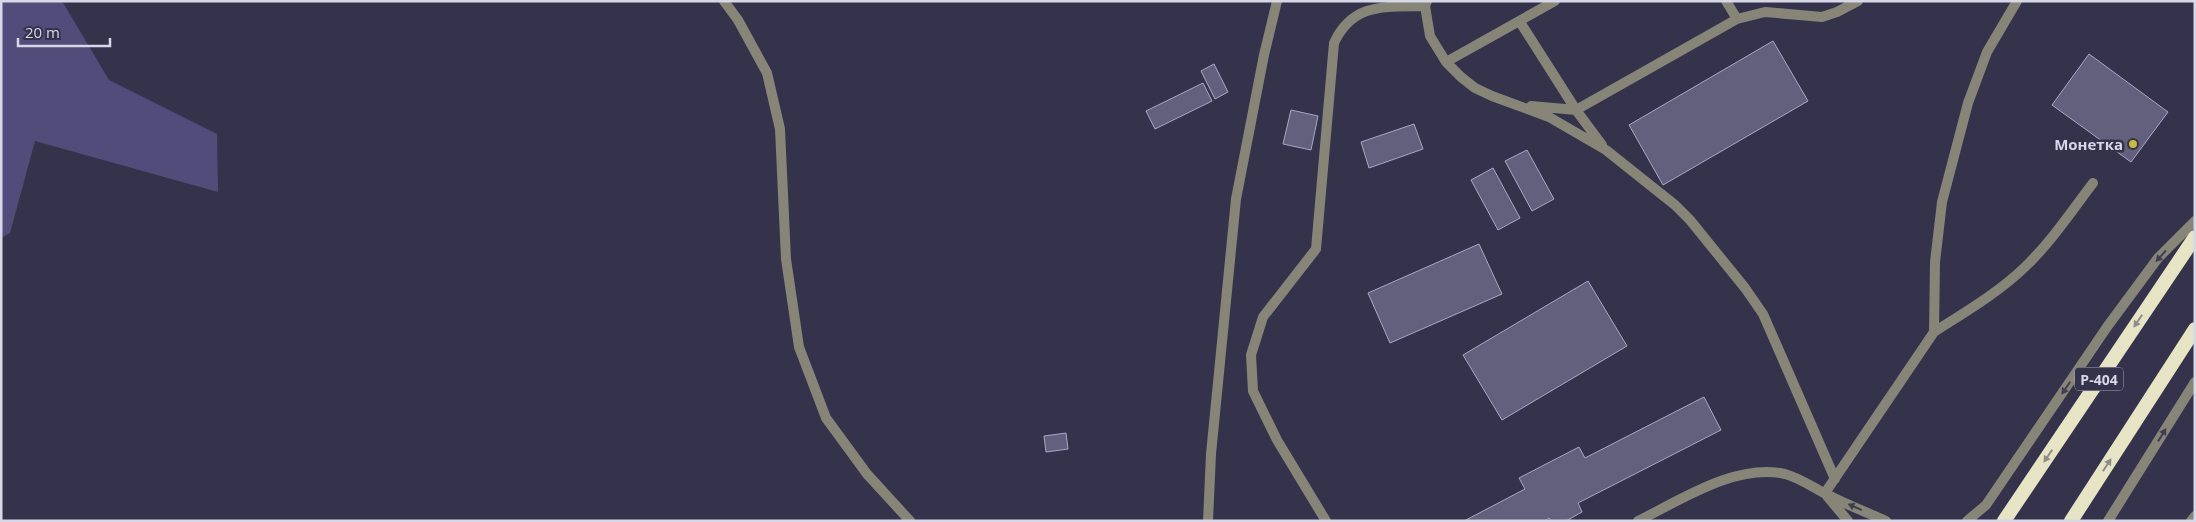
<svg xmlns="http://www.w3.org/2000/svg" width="2196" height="522" viewBox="0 0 2196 522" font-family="'Open Sans',sans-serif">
  <rect width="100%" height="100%" fill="#35324c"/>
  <!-- green -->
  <path fill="#514c79" d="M1 1H62L109 80 217 134 218 192 35 141 10 233 1 238Z"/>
  <!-- building -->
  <path fill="#62607c" stroke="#aaa8c8" d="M1773 41 1808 101 1663 185 1629 125Z
    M2089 54 2168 112 2131 162 2052 105Z
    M1214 64 1228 92 1215 99 1201 71Z
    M1203 83 1212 101 1155 129 1146 111Z
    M1291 110 1318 116 1311 150 1283 144Z
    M1414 124 1423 149 1369 168 1361 142Z
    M1527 150 1554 199 1532 211 1505 161Z
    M1493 168 1520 218 1498 230 1471 180Z
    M1479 244 1502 294 1390 343 1368 293Z
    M1588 281 1627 346 1502 420 1463 355Z
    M1704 397 1721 430 1578 503 1582 512 1566 521H1551L1549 518 1545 521H1464L1525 489 1519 478 1579 447 1585 458Z
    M1066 433 1068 449 1046 452 1044 436Z"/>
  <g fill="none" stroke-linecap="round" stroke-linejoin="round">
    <!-- service -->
    <path stroke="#868577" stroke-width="10" d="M724 1 738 20 767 73 780 129 786 259 799 347 826 418 867 474 910 521
      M1427 1 1425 6 1430 36 1446 62 1461 77 1475 88 1492 96 1549 117 1606 150 1675 205 1690 220 1745 288 1763 314 1835 479
      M1737 19 1765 12 1822 17 1837 12 1858 1
      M1520 22 1576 110 1602 145
      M1446 62 1555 1
      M1531 106 1576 110 1737 19 1726 1
      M1934 332C1965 312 1998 293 2025 267 2051 242 2071 212 2093 183
      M1825 493 1934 332 1935 262 1942 202 1968 103 1987 52 2017 1
      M1208 521 1211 454 1236 199 1264 55 1277 1
      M1326 521 1277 440 1253 391 1251 355 1263 317 1316 249 1334 43C1353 2 1386 7 1425 6
      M2191 521 2195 516"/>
    <!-- minor -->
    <path stroke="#868577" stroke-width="10" d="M1827 496 1848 521
      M1638 521C1681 500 1736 463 1785 474 1800 478 1812 487 1826 494 1845 504 1866 512 1886 521
      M1967 521 1986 505 2107 327 2158 258 2195 221
      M2108 521 2195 382"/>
    <!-- trunk -->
    <path stroke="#e6e4c4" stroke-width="14" d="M2004 521 2195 237
      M2071 521 2195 329"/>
  </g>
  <!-- one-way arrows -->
  <defs><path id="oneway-solid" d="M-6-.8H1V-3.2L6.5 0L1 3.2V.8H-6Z" transform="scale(1.25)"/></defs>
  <g fill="#413e52">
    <use href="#oneway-solid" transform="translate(2161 256) rotate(132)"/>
    <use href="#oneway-solid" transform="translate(2066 388) rotate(124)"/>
    <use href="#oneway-solid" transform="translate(2162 435) rotate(-58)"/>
    <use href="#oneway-solid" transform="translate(1855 507) rotate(-156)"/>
  </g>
  <g fill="#8e8b88">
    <use href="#oneway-solid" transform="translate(2138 321) rotate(124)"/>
    <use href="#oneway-solid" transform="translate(2048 456) rotate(124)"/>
    <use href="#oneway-solid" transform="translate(2107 465) rotate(-57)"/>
  </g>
  <!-- markers -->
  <circle fill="#c8bb3b" stroke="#35324c" stroke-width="2" cx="2133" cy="144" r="5"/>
  <g text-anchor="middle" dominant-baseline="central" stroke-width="5" stroke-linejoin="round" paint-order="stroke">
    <!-- shield labels -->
    <rect fill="#35324c" stroke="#a6a6b8" stroke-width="1" x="2075" y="367.5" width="48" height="23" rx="4"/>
    <g font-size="14" font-weight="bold" fill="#d7d7e7">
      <text x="2099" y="379">Р-404</text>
    </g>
    <!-- poi labels -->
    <g font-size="15" font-weight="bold" fill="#d7d7e7" stroke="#35324c" text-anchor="end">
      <text x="2123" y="144">Монетка</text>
    </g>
  </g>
  <!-- border -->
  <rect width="2196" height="522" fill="none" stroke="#d7d7e7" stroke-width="5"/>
  <!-- scale -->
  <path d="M18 38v8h92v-8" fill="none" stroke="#d7d7e7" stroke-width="2.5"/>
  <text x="25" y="38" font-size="15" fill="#d7d7e7" stroke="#35324c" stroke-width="4" paint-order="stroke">20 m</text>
</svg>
